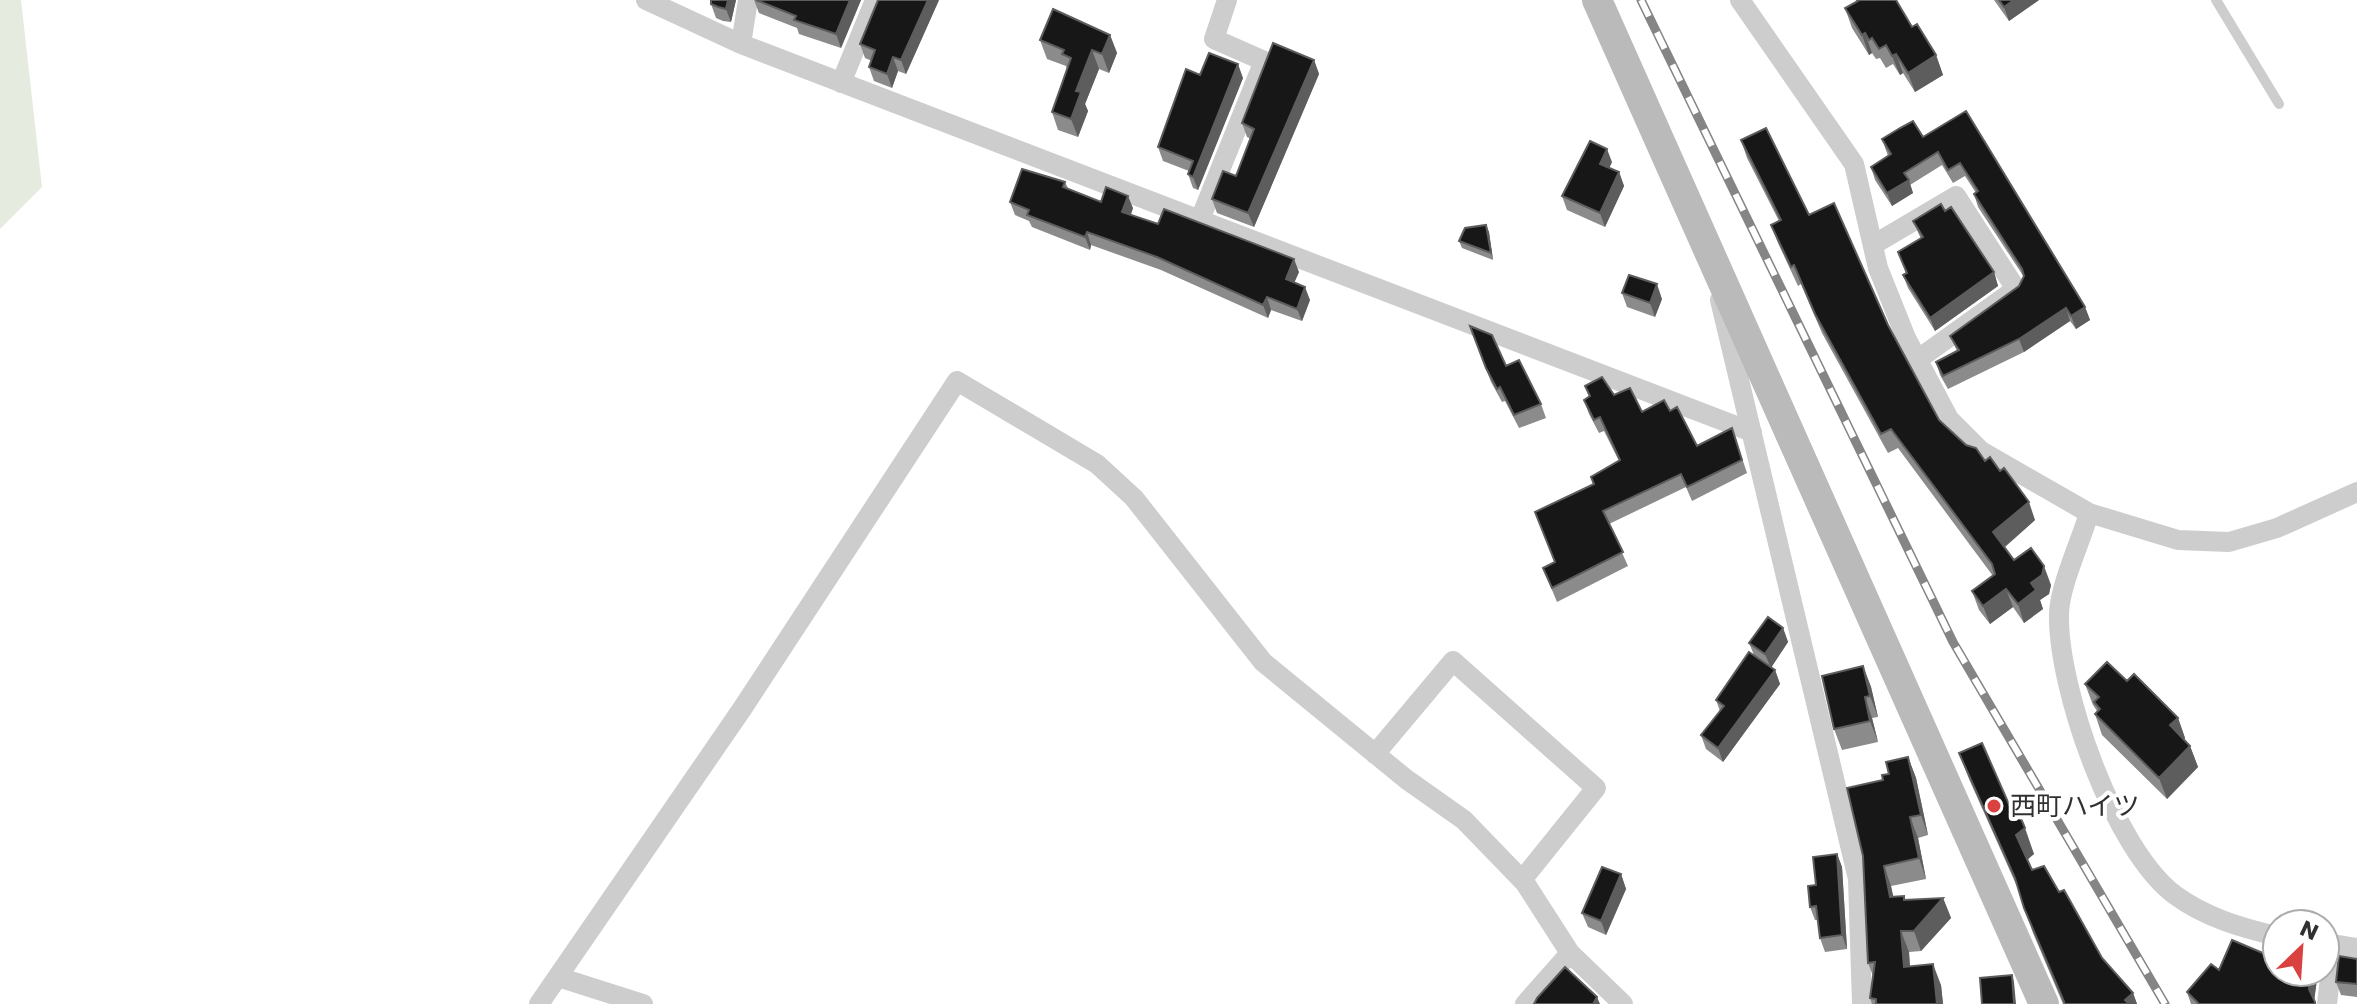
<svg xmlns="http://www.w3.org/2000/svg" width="2357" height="1004" viewBox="0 0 2357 1004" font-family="Poppins,'Noto Sans JP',sans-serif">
  <rect width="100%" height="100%" fill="#fff"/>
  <!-- green -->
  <path fill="#e5ecdf" d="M0 0H21L42 187 0 229Z"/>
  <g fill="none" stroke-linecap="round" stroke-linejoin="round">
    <!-- lane -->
    <path stroke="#cdcdcd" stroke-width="10" d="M2216 0 2279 104"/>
    <!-- street -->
    <path stroke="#cdcdcd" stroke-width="20" d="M646 0 741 44 1752 432
      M1740 0 1854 164 1878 268 1906 338 1949 419 1981 451 2089 513 2178 540 2229 542 2277 528 2357 492
      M741 44 748 0
      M841 83 875 0
      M1199 222 1264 61 1214 39 1227 0
      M1873 245 1956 196 2016 289 1917 360
      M1720 300 1858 879 1862 1004
      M2089 513C2081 541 2060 585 2059 613 2057 687 2114 850 2175 895 2205 917 2241 928 2277 936
      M1375 754 1453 661 1596 788 1522 880
      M2325 943 2357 948
      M558 977 643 1004
      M539 1004 742 709 957 381 1097 464 1134 498 1263 662 1406 779 1464 820 1525 883 1570 953 1623 1004
      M1525 1004 1570 953
      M2327 1004 2334 944"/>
    <!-- secondary -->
    <path stroke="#bababa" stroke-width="30" d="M1597 0 2044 1004"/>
    <!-- rail casing -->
    <g stroke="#858585" stroke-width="9">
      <path id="rail" d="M1641 0 1953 642 2165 1004"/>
    </g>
    <!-- rail -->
    <use href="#rail" stroke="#fff" stroke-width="6" stroke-dasharray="18" stroke-linecap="butt"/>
  </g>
  <!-- wall -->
  <path fill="#8b8b8b" d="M711 0H736L731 22 723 21 716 18 711 4Z
    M754 0H861L841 48 799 34 797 28 759 13Z
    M939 0 906 74 898 71 892 88 874 81 869 67 872 61 865 58 860 44Z
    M1856 0 1912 27 1936 55 1943 75 1915 92 1903 73 1900 75 1893 64 1886 68 1880 58 1876 59 1872 53 1869 55 1852 28 1845 8 1857 2Z
    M1994 0H2039L2009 21Z
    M1110 35 1117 53 1109 73 1099 69 1085 104 1088 111 1078 137 1058 130 1052 112 1067 69 1066 66 1047 59 1040 40Z
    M1314 60 1319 74 1254 227 1217 213 1212 199 1236 176 1251 139 1247 137 1242 123Z
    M1200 75 1243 78 1198 190 1193 188 1188 174 1189 171 1163 161 1158 147Z
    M1966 111 2085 307 2090 320 2076 329 2070 321 2024 352 1948 389 1940 375 1936 362 1957 351 1950 336 2019 286 2024 277 1978 207 1974 194 1976 193 1965 176 1953 183 1942 165 1910 185 1913 193 1892 206 1875 180 1871 167 1888 156 1882 139 1923 137Z
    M1741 140 1809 215 1888 325 1939 420 1985 461 2035 520 2005 547 2014 560 2051 585 2049 594 2040 600 2043 609 2024 623 2013 607 1990 624 1979 610 1972 591 1993 576 1898 448 1888 453 1822 333 1801 284 1798 286 1778 243 1771 225 1779 221 1747 158Z
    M1612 162 1609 168 1619 172 1624 186 1605 227 1567 210 1562 196Z
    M1065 182 1068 188 1101 202 1133 208 1131 215 1299 272 1294 283 1310 300 1302 321 1271 310 1268 318 1161 270 1091 245 1090 250 1032 227 1029 221 1015 215 1010 202Z
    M1945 211 1994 272 1998 286 1935 331 1908 288 1903 275 1906 273 1898 252 1921 239 1913 221Z
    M1486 225 1489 232 1493 260 1462 248 1459 241Z
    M1622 293 1662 299 1655 317 1627 307Z
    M1470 326 1541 404 1546 418 1519 428 1505 401 1502 402 1491 382Z
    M1585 386 1614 395 1642 412 1670 411 1697 446 1732 428 1747 473 1692 501 1686 487 1609 524 1628 566 1557 602 1543 568 1555 563 1593 484 1591 477 1619 461 1604 431 1599 433 1589 414 1584 400 1589 397Z
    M1783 628 1788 642 1771 667 1775 670 1780 684 1723 762 1706 749 1701 735 1720 711 1716 700 1754 655 1749 643Z
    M1863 666 1871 687 1878 717 1872 718 1878 742 1842 750 1834 729Z
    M2127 681 2178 718 2185 738 2184 740 2190 746 2198 767 2167 799 2102 735 2095 714 2097 711 2093 705 2085 684Z
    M1959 753 2011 809 2034 854 2027 859 2032 870 2059 892 2102 958 2133 993 2137 1004H2063L2033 933 2019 891 1969 779Z
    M1908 757 1916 778 1928 835 1918 838 1926 879 1891 886 1893 897 1905 900 1943 898 1951 918 1921 951 1909 952 1910 966 1941 985 1943 1004H1872L1870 998 1873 976 1868 963 1883 780Z
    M1837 854 1842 867 1847 949 1825 952 1820 938 1818 920H1815L1810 907 1816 885Z
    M1621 874 1626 889 1606 935 1588 927 1582 913Z
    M2357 959V997L2341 995 2336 982Z
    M2219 970 2318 972 2314 1000 2316 1004H2191L2187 992Z"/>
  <!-- shaded-wall -->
  <path fill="#5d5d5d" d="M728 0H736L731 22 726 9Z
    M850 0H861L841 48 836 34Z
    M928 0H939L906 74 901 60Z
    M2014 0H2039L2009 21 2004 7Z
    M1865 33 1872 53 1869 55 1862 35Z
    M1110 35 1117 53 1109 73 1102 54Z
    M1092 50 1099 69 1085 104 1088 111 1078 137 1071 119 1076 91Z
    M1896 54 1903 73 1900 75 1892 56Z
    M1936 55 1943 75 1915 92 1908 73Z
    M893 57 898 71 892 88 887 74Z
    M1314 60 1319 74 1254 227 1248 213Z
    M1238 64 1243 78 1198 190 1193 177Z
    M1607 149 1612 162 1605 177 1600 164Z
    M1619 172 1624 186 1605 227 1600 213Z
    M1909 180 1913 193 1892 206 1887 193Z
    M1128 196 1133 208 1127 224 1122 212Z
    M1486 225 1489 232 1493 260 1491 253Z
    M1087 232 1091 245 1090 250 1085 237Z
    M1294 259 1299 272 1290 292 1286 279Z
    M1994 272 1998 286 1935 331 1930 318Z
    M1657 284 1662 299 1655 317 1650 303Z
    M1305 287 1310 300 1302 321 1297 309Z
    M1267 297 1271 310 1268 318 1263 305Z
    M2085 307 2090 320 2076 329 2071 316Z
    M2066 308 2070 321 2024 352 2019 339Z
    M2029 502 2035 520 2000 551 1993 532Z
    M2044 566 2051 585 2049 594 2040 600 2043 609 2024 623 2018 604Z
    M2006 589 2013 607 1990 624 1983 606Z
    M1783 628 1788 642 1771 668 1765 654Z
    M1863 666 1871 687 1878 717 1870 696Z
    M1775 670 1780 684 1723 762 1718 748Z
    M1865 697 1872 718 1878 742 1870 721Z
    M2178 718 2185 738 2178 746 2170 725Z
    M2190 746 2198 767 2167 799 2159 778Z
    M1908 757 1916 778 1928 835 1921 815Z
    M1910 817 1918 838 1926 879 1919 858Z
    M2025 828 2034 854 2026 861 2016 835Z
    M1837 854 1842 867 1847 949 1842 935Z
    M1884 866 1891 886 1898 918 1890 897Z
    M1621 874 1626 889 1606 935 1601 921Z
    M1943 898 1951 918 1921 951 1914 931Z
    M1901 931 1909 952 1911 987 1904 967Z
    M1933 964 1941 985 1943 1004H1937Z
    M2311 972H2318L2314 1002 2309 989Z
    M2012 975 2014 982 2016 1004H2014Z
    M2133 993 2137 1004H2126L2125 1000Z
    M1597 997 1600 1004H1593Z"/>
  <!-- building -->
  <path fill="#171717" stroke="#5d5d5d" stroke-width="2" d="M711 0H728L726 9 718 7 711 4Z
    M756 0H850L836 34 794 20 796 16Z
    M878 0H928L901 60 893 57 887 74 869 67 875 50 860 44Z
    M1857 0H1896L1912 27 1917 24 1936 55 1908 73 1896 54 1892 56 1886 45 1879 49 1872 38 1869 40 1865 33 1862 35 1845 8 1858 1Z
    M1999 0H2014L2004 7Z
    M1053 9 1110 35 1102 54 1092 50 1076 91 1081 92 1071 119 1052 112 1071 58 1062 54 1064 50 1040 40Z
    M1273 43 1314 60 1248 213 1212 199 1223 171 1236 176 1254 129 1242 123Z
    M1209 53 1238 64 1193 177 1188 174 1193 161 1158 147 1186 69 1200 75Z
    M1966 111 2085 307 2071 316 2066 308 2019 339 1943 376 1936 362 1959 350 1950 336 2019 286 2024 276 2022 269 1974 194 1978 191 1960 163 1948 170 1938 152 1904 173 1909 180 1887 193 1871 167 1891 154 1882 139 1900 128 1913 121 1923 137Z
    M1766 128 1809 215 1834 203 1888 325 1939 420 1966 445 1976 448 1985 461 1990 457 2000 471 2004 468 2029 502 1993 532 2014 560 2031 548 2044 566 2042 575 2031 583 2036 590 2018 604 2006 589 1983 606 1972 591 1995 574 1992 564 1891 429 1881 434 1815 314 1794 265 1791 267 1771 225 1781 220 1741 140Z
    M1590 141 1607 149 1600 164 1619 172 1600 213 1562 196Z
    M1022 169 1065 182 1063 187 1101 202 1106 187 1128 196 1122 212 1158 224 1164 209 1294 259 1286 279 1305 287 1297 309 1267 297 1263 305 1157 257 1087 232 1085 237 1027 215 1029 210 1010 202Z
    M1941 204 1945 211 1951 207 1994 272 1930 318 1903 275 1907 273 1898 252 1923 237 1913 221Z
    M1486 225 1491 253 1459 241 1465 228Z
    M1629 275 1657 284 1650 303 1622 293Z
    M1470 326 1492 335 1506 366 1519 360 1541 404 1514 415 1500 387 1497 389 1486 368Z
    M1602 377 1614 395 1630 388 1642 412 1664 400 1670 411 1677 407 1697 446 1732 428 1742 460 1687 487 1681 474 1603 511 1623 552 1552 588 1543 568 1555 562 1535 512 1594 484 1591 477 1620 460 1600 417 1594 420 1584 400 1590 396 1585 386Z
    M1768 617 1783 628 1765 654 1749 643Z
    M1749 652 1775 670 1718 748 1701 735 1724 706 1716 700Z
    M2107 662 2127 681 2134 674 2178 718 2170 725 2190 746 2159 778 2095 714 2100 709 2094 702 2099 697 2085 684Z
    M1863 666 1870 696 1865 697 1870 721 1834 729 1822 676Z
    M1982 743 2011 809 2016 807 2025 828 2016 835 2032 870 2044 866 2059 892 2064 890 2102 958 2133 993 2125 1000 2129 1004H2065L2024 908 2015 878 1959 753Z
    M1908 757 1921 815 1910 817 1919 858 1884 866 1890 897 1904 896V900L1943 898 1914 931H1901L1904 967 1933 964 1937 1004H1876V999L1870 998 1875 962 1868 963 1863 856 1847 788 1883 780 1882 775 1889 774 1886 762Z
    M1837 854 1842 935 1820 938 1816 906 1810 907 1808 886 1816 885 1813 857Z
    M1602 867 1621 874 1601 921 1582 913Z
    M2232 940 2277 959V972H2311L2309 989 2315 1002V1004H2199L2187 992 2211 964 2219 970Z
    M2339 956 2357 959V984L2336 982Z
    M1565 967 1597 997 1593 1004H1534L1537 998Z
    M2012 975 2014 1004H1982L1980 978Z"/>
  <!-- markers -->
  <circle fill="#d94240" stroke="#fff" stroke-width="3" cx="1994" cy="806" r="8"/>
  <g text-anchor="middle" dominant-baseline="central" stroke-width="8" stroke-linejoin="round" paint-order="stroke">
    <!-- poi labels -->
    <g font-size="26" fill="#303030" stroke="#fff" text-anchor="start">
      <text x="2010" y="806">西町ハイツ</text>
    </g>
  </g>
  <!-- north arrow -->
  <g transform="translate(2301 948) rotate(25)"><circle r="38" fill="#ffffff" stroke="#acacac" stroke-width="2"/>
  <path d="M0-6L14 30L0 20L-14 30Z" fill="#d94240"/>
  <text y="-12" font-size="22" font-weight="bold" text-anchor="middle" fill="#303030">N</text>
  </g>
</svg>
